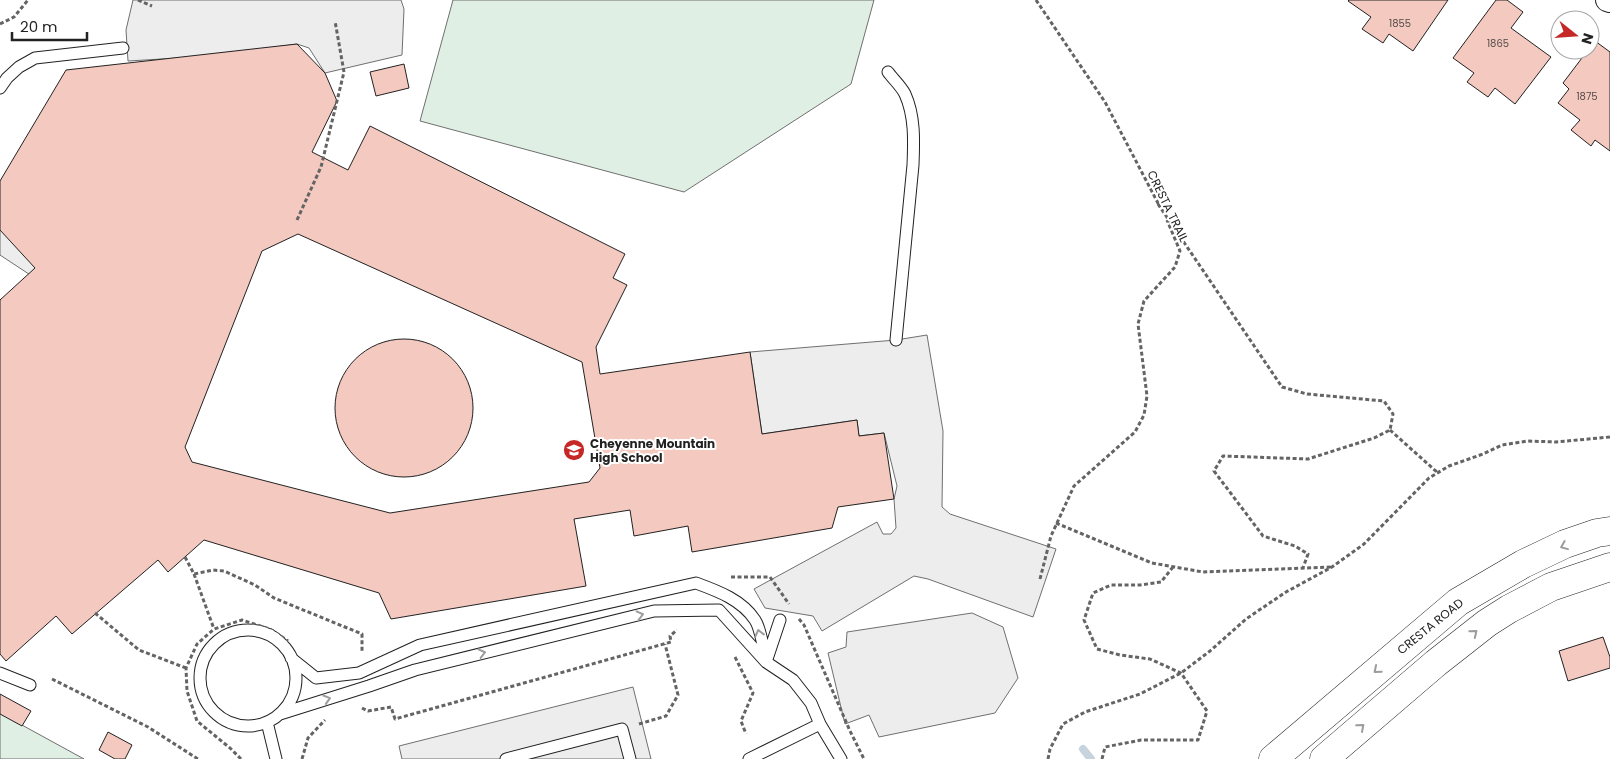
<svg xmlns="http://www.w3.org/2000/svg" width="1610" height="759" viewBox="0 0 1610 759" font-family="Poppins,sans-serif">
  <rect width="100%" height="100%" fill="#fff"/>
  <!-- green -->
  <path fill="#e0efe3" stroke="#6f6f6f" d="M453 0H874L851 84 684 192 420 121Z
    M0 713 84 759H0Z"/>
  <!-- parking -->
  <path fill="#ededed" stroke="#6f6f6f" d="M133 0H401L404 9 402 55 325 73 309 48 297 44 212 56 128 61 126 30Z
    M0 222 58 263 44 284 0 255Z
    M927 335 943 431 942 507 950 514 1056 549 1033 617 928 579 914 576 822 631 813 616 765 608 754 589 877 522 883 534H891L896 528 894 499 897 486 884 433 859 436 857 420 762 434 750 352 896 340Z
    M972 613 1003 627 1018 678 995 713 879 737 869 715 845 724 828 653 846 647 847 632Z
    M633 687 651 759H402L399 746Z"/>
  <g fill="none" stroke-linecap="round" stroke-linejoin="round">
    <!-- stream -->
    <path stroke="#c7d3dd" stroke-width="8" d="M1083 749 1091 759"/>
  </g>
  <!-- building -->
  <path fill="#f3c9c0" stroke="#222" fill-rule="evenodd" d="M1349 0H1448L1413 51 1389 34 1383 43 1362 29 1371 17 1348 1Z
    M1496 0H1507L1523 12 1511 28 1551 57 1515 104 1495 88 1488 97 1467 82 1474 73 1453 58Z
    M1595 41 1610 52V151L1595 140 1591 146 1571 130 1580 120 1558 103 1569 89 1563 83 1588 50H1590Z
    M297 44 325 73 337 101 312 152 348 170 370 126 625 254 613 278 627 285 596 347 600 374 750 352 762 434 857 420 859 436 884 433 894 499 838 507 832 528 692 552 688 526 634 536 630 510 574 519 586 586 391 619 379 593 204 540 168 572 158 560 72 634 56 616 6 661 0 654V300L35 268 0 230V181L66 70ZM298 234 582 362 600 468 589 482 390 513 192 462 185 447 262 251Z
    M404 64 409 88 376 96 370 72Z
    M335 408a69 69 0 1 1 138 0a69 69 0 1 1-138 0Z
    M1603 637 1610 657V668L1568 681 1559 651Z
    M0 694 31 711 22 726 0 714Z
    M108 732 132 745 125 759H115L99 750Z"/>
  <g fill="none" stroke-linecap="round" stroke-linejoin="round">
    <!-- lane casing -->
    <g stroke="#222" stroke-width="13">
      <path id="lane" d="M888 72C893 79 901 86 905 94 915 116 914 141 913 165L896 340
        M0 88 7 78 19 67 35 58 123 48
        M780 620 766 662 793 680 811 703 820 724 841 759
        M200 678a48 48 0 1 1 96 0a48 48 0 1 1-96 0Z
        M0 673 30 685
        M280 714 369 686 415 670 654 611 719 610 766 662C764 651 761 629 755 620 742 600 718 591 696 583L420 645 359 673 316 678 291 658
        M267 722 276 759
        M506 759 622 729 630 759
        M749 759 820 724"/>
    </g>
    <!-- street casing -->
    <g stroke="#222" stroke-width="24">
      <path id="street" d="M1607 0 1610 1"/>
    </g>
    <!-- secondary casing -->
    <g stroke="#222" stroke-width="29">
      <path id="secondary" d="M1273 759 1458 602 1523 564 1565 544 1597 533 1610 531
        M1324 759 1436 663 1487 623 1509 609 1551 587 1610 567"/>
    </g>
    <!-- path -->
    <path stroke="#646464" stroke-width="3" stroke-dasharray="4 2.5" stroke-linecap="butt" d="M138 0 152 6
      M1036 0 1105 102 1159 205
      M0 24 14 17 28 0
      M1158 204 1282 387 1307 394 1384 401 1393 414 1390 430 1374 438 1308 459 1223 456 1214 471 1263 536 1295 546 1308 554 1303 568
      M297 220 321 167 344 72 335 21
      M1390 430 1438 473
      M1056 523 1152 563 1203 572 1332 567
      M185 557 194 574 213 570 224 571 255 585 274 598 362 634V653
      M194 574 214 629
      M731 577H770L789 604
      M1040 579 1051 536 1074 486 1135 432 1144 415 1147 396 1138 324 1144 301 1175 267 1180 251 1167 220
      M95 613 139 650 186 668
      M799 619 804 625 850 731 864 759
      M735 657 753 693 741 721 746 734
      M52 679 148 727 198 759
      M362 708 368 711 391 707 395 719 671 642 670 636 677 630
      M639 724 666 716 678 695 665 644
      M241 759 230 748 197 721 187 691 186 668 197 644 214 629 242 620 270 629 288 641
      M302 759 308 738 325 720
      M1048 759 1050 749 1063 724 1085 712 1140 694 1181 673 1210 651 1246 619 1286 592 1332 567 1364 544 1429 478 1449 466 1483 454 1502 445 1528 441 1556 442 1610 437
      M1102 759 1105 747 1141 740H1198L1207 711 1181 673 1150 659 1120 655 1097 649 1084 620 1093 593 1111 585H1140L1161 582 1173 567"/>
    <!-- lane -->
    <use href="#lane" stroke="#fff" stroke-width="11"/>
    <!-- street -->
    <use href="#street" stroke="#fff" stroke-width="22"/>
    <!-- secondary -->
    <use href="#secondary" stroke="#fff" stroke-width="28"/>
  </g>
  <!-- one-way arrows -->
  <defs><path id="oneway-chevron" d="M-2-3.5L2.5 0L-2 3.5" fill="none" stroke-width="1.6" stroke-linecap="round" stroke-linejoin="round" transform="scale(1.25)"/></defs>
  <g stroke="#9c9c9c">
    <use href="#oneway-chevron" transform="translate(1564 546) rotate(158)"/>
    <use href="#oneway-chevron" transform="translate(640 615) rotate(-14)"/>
    <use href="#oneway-chevron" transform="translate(759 633) rotate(-104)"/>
    <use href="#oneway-chevron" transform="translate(1474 633) rotate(-39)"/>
    <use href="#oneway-chevron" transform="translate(482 653) rotate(-14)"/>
    <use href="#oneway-chevron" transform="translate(1377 670) rotate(140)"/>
    <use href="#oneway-chevron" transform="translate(327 699) rotate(-17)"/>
    <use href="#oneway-chevron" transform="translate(1361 727) rotate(-41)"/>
  </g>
  <!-- icons -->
  <defs>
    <g id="school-disc" transform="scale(1.125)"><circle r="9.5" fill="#c62828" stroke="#fff"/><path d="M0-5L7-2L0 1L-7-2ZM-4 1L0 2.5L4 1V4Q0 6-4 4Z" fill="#fff"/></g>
  </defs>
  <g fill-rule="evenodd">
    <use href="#school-disc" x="574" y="450"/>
  </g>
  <g text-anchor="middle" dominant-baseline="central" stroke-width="4" stroke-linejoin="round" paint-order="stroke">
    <!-- number labels -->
    <g font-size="10" fill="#564c4a">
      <text x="1400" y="23">1855</text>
      <text x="1498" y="43">1865</text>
      <text x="1587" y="96">1875</text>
    </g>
    <!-- street labels -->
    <g font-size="12" fill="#222" stroke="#fff">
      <text transform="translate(1168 206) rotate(64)">CRESTA TRAIL</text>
      <text transform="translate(1430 626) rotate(-39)">CRESTA ROAD</text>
    </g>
    <!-- poi labels -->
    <g font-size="12" font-weight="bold" fill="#222" stroke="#fff" text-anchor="start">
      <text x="590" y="443">Cheyenne Mountain<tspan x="590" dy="14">High School</tspan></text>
    </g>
  </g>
  <!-- north arrow -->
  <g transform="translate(1575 35) rotate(107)"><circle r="24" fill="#ffffff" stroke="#a7a7a7"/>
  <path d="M0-4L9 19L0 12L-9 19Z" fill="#c62828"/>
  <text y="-8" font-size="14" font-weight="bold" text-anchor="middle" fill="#222222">N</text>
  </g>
  <!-- scale -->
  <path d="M12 32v8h75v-8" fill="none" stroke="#222222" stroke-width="2.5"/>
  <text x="20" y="32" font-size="15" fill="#222222" stroke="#ffffff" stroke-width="4" paint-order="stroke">20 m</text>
</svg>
